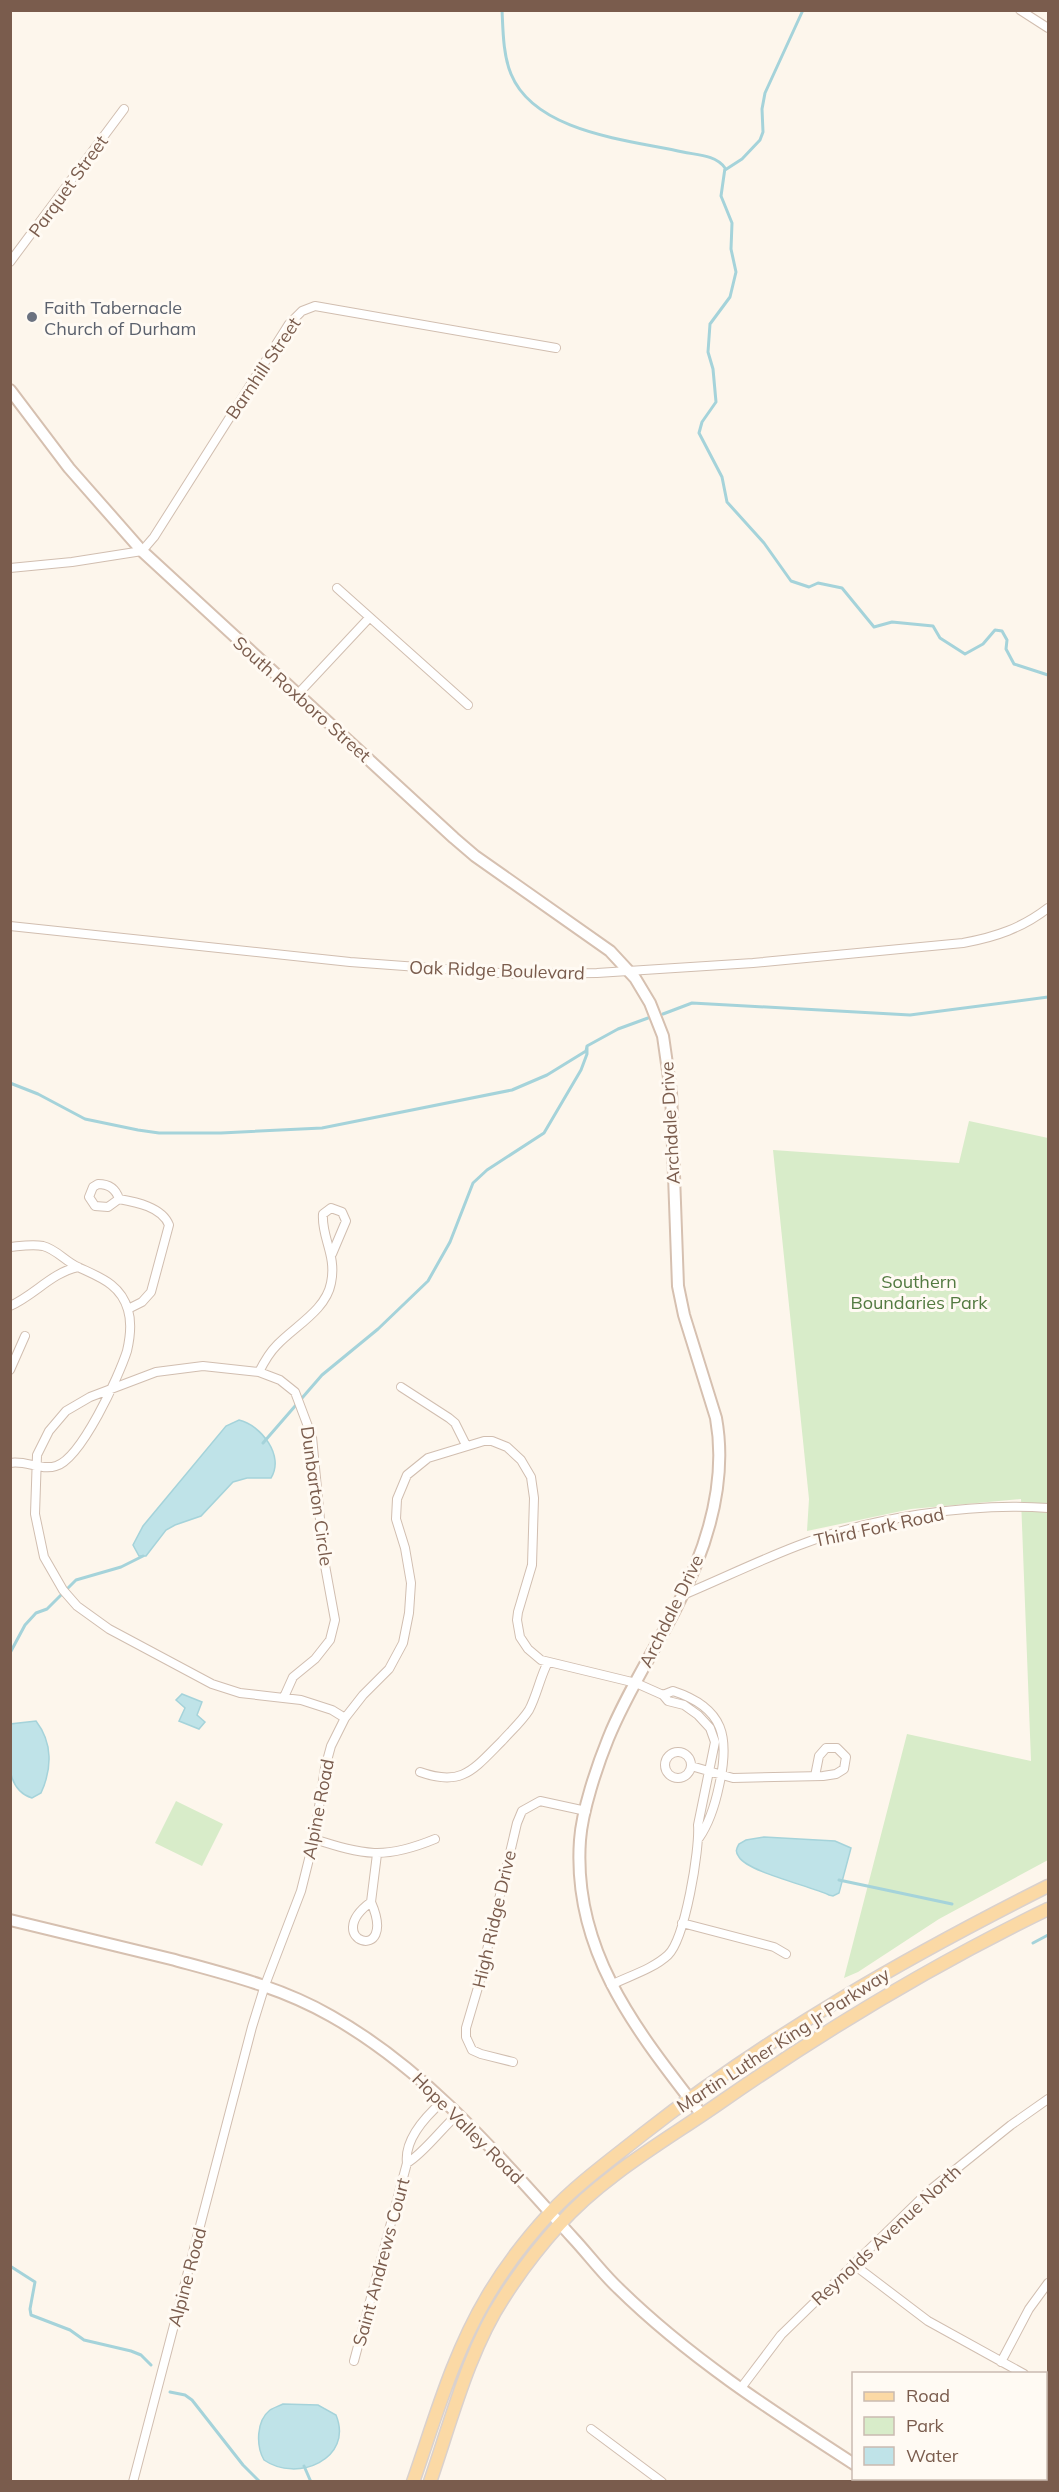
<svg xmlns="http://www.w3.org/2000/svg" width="1059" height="2492" viewBox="0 0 1059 2492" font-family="Mulish,sans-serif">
  <rect width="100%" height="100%" fill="#fdf6ec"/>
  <!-- green -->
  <path fill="#d8ecc9" d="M969 1121 1048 1138V1860L939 1919 858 1972 844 1978 907 1734 1031 1761 1021 1499 911 1509 807 1531 809 1499 773 1150 959 1163Z
    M176 1801 223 1824 202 1866 155 1843Z"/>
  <!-- water -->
  <path fill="#bfe3e8" stroke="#a5d3da" stroke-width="1.5" d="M239 1420C261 1425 285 1456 271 1478H247L233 1482 201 1516 175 1525 166 1530 146 1556H139L133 1545 143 1526 226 1426Z
    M182 1694 202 1702 197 1715 205 1722 199 1729 179 1721 185 1708 176 1700Z
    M36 1721C53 1743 52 1769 41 1793L32 1798C2 1789 10 1749 10 1724Z
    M764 1837 835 1841 851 1848 839 1893 833 1896 829 1895C810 1886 748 1872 739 1857 735 1852 736 1849 739 1844L746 1840Z
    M283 2404 318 2405 336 2415C354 2459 297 2483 264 2460 256 2446 256 2421 270 2410 273 2408 279 2406 283 2404Z"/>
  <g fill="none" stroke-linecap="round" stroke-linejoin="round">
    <!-- stream -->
    <path stroke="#a5d3da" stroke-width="3" d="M502 10C503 30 503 55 511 74 535 133 630 140 683 152 697 155 716 155 725 168L721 196 732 223 731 249 736 272 730 297 710 324 708 352 713 369 716 402 702 422 699 433 722 477 727 502 764 543 791 581 809 587 818 583 842 588 874 627 892 622 933 626 940 638 965 654 983 644 995 630 1002 631 1007 640 1006 649 1014 664 1048 675
      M725 170 742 159 760 140 763 132 762 109 765 93 803 10
      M663 1014 692 1003 910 1015 1048 997
      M10 1083 38 1094 85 1119 138 1130 159 1133H221L322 1128 512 1090 547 1075 586 1051 587 1046 618 1029 648 1018
      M263 1443 322 1375 378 1329 428 1281 450 1242 473 1183 487 1170 544 1133 581 1070 587 1054V1046
      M10 1653 25 1625 36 1613 47 1609 76 1580 121 1567 143 1556
      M839 1880 952 1904
      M1033 1943 1048 1935
      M10 2266 35 2282 30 2309 31 2315 70 2330 84 2340 131 2351 141 2355 151 2365
      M170 2392 185 2395 192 2400 243 2465 260 2482
      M304 2466 311 2482
      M346 2482H353"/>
    <!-- street casing -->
    <g stroke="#d1beb0" stroke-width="10">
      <path id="street" d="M1020 10 1048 28
        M10 262 124 109
        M10 568 72 562 142 551 154 537 289 324 302 311 315 306 556 348
        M337 588 468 705
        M297 695 369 618
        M10 926 350 962 512 974 597 973 753 963 963 943C996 937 1022 928 1048 908
        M98 1184C109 1184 116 1189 119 1199L108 1207 95 1206 89 1197 93 1187Z
        M119 1199C136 1202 162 1207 169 1225L151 1292 142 1302 128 1309
        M10 1247C21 1246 32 1244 43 1246 56 1249 66 1262 78 1267 99 1277 121 1284 128 1310 132 1323 130 1338 127 1351 119 1376 81 1459 56 1466 41 1471 26 1460 10 1463
        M10 1306C35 1295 51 1273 78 1267
        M10 1370 25 1336
        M259 1372C264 1362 269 1353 277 1345 295 1326 326 1310 331 1283 337 1255 321 1237 323 1214L331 1208 342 1212 346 1221 332 1254
        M401 1387 449 1418 455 1423 466 1445
        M683 1595C721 1579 758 1561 797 1546 868 1518 972 1502 1048 1508
        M663 1695 673 1691C725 1708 730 1738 719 1786 715 1805 710 1822 699 1838
        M284 1697 293 1677 315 1659 330 1640 335 1620 324 1560 312 1437 295 1392 280 1380 259 1372 203 1366 156 1372 90 1397 66 1411 49 1431 37 1455 35 1514 44 1557 63 1590 77 1606 109 1629 212 1684 240 1693 301 1700 332 1710 345 1718
        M665 1765a13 13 0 1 1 26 0a13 13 0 1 1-26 0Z
        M691 1766 733 1778 823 1776 836 1774 844 1769 846 1757 837 1748H826L819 1756 815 1776
        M420 1772C462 1787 473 1770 502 1741 511 1731 522 1721 529 1710 537 1695 540 1677 548 1662
        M314 1839C364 1855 384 1860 435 1839
        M371 1902C399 1966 319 1940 371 1902L377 1854
        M682 1923 774 1947 786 1954
        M513 2062 481 2054 472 2050 466 2037V2028L479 1984 517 1823 522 1811 540 1801 586 1811
        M407 2163C423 2154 442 2128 457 2115
        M853 2264 928 2321 1024 2374
        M354 2361 407 2163C404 2139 426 2116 443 2101
        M1001 2362 1029 2309 1048 2283
        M1046 2385 1048 2387
        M741 2388 781 2335 930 2190 1011 2125 1048 2099
        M591 2429 662 2482
        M133 2482 252 2027 265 1985 301 1891 314 1839 325 1768 331 1746 345 1718 363 1695 389 1669 403 1643 409 1613 411 1583 405 1548 396 1519 397 1499 407 1475 428 1458 484 1441H492L507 1447 521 1460 531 1477 534 1498 532 1565 518 1612 517 1620 520 1637 528 1649 541 1660 636 1683 663 1695 668 1701 684 1705 698 1715 710 1728 715 1742 698 1825C700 1849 685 1939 668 1955 653 1969 629 1976 611 1985"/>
    </g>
    <!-- secondary casing -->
    <g stroke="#d6c0b0" stroke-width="14">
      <path id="secondary" d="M10 390 69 468 142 551 454 838 475 856 610 951 635 978 650 1003 663 1036 671 1092 678 1286 684 1315 716 1418C728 1484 706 1551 675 1610 653 1653 626 1694 608 1739 597 1766 582 1811 580 1840 572 1952 638 2032 702 2115
        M10 1920C64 1933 118 1946 171 1959 226 1974 281 1987 331 2016 427 2070 500 2157 573 2238 588 2254 602 2273 618 2288 688 2357 772 2411 854 2464
        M876 2478 881 2482"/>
    </g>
    <!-- primary casing -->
    <g stroke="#dad1cd" stroke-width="15">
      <path id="primary" d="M413 2482C435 2419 453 2354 487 2297 504 2268 527 2238 550 2213 577 2184 612 2159 643 2134 768 2036 907 1957 1048 1886
        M430 2482C451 2421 469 2350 504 2297 520 2272 539 2247 559 2225 602 2176 668 2139 721 2102 825 2030 934 1964 1048 1909"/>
    </g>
    <!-- street -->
    <use href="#street" stroke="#fff" stroke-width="8"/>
    <!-- secondary -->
    <use href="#secondary" stroke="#fff" stroke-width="10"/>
    <!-- primary -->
    <use href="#primary" stroke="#fbd9a5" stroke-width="12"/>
  </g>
  <!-- markers -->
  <circle fill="#6b7280" stroke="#fffaf3" stroke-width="2" cx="32" cy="317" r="6"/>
  <g text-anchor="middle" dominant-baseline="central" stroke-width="6" stroke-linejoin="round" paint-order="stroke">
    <!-- street labels -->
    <g font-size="18" fill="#7a5c4d" stroke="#fffaf3">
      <text transform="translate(68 186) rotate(-54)">Parquet Street</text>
      <text transform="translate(263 368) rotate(-56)">Barnhill Street</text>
      <text transform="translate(302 699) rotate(42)">South Roxboro Street</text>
      <text transform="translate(497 970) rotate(2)">Oak Ridge Boulevard</text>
      <text transform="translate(670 1123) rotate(-93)">Archdale Drive</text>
      <text transform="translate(317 1496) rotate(82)">Dunbarton Circle</text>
      <text transform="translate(879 1527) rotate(-12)">Third Fork Road</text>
      <text transform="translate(671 1611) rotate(-64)">Archdale Drive</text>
      <text transform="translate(318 1809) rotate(-79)">Alpine Road</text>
      <text transform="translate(494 1919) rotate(-77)">High Ridge Drive</text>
      <text transform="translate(783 2040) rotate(-33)">Martin Luther King Jr Parkway</text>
      <text transform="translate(468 2128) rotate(45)">Hope Valley Road</text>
      <text transform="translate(886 2235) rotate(-43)">Reynolds Avenue North</text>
      <text transform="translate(381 2262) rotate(-75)">Saint Andrews Court</text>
      <text transform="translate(187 2277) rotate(-75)">Alpine Road</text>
    </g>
    <!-- worship labels -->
    <g font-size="18" fill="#5b616d" stroke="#fffaf3" text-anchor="start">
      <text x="44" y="307">Faith Tabernacle<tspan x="44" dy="21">Church of Durham</tspan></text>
    </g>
    <!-- park labels -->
    <g font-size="18" fill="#537a41" stroke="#fffaf3">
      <text x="919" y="1281">Southern<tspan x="919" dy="21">Boundaries Park</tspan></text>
    </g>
  </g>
  <!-- border -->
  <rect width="1059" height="2492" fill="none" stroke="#7a5c4d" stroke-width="24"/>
  <!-- legend -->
  <rect x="852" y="2372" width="195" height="108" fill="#fffaf3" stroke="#cabbb1" stroke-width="1.5"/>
  <rect x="864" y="2392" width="30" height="9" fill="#fbd9a5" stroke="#cabbb1" stroke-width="1.5"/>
  <text x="906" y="2402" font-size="18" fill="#7a5c4d">Road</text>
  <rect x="864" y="2417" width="30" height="18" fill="#d8ecc9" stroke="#cabbb1" stroke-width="1.5"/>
  <text x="906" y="2432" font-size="18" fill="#7a5c4d">Park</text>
  <rect x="864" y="2447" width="30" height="18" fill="#bfe3e8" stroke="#cabbb1" stroke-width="1.5"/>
  <text x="906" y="2462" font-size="18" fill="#7a5c4d">Water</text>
</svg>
